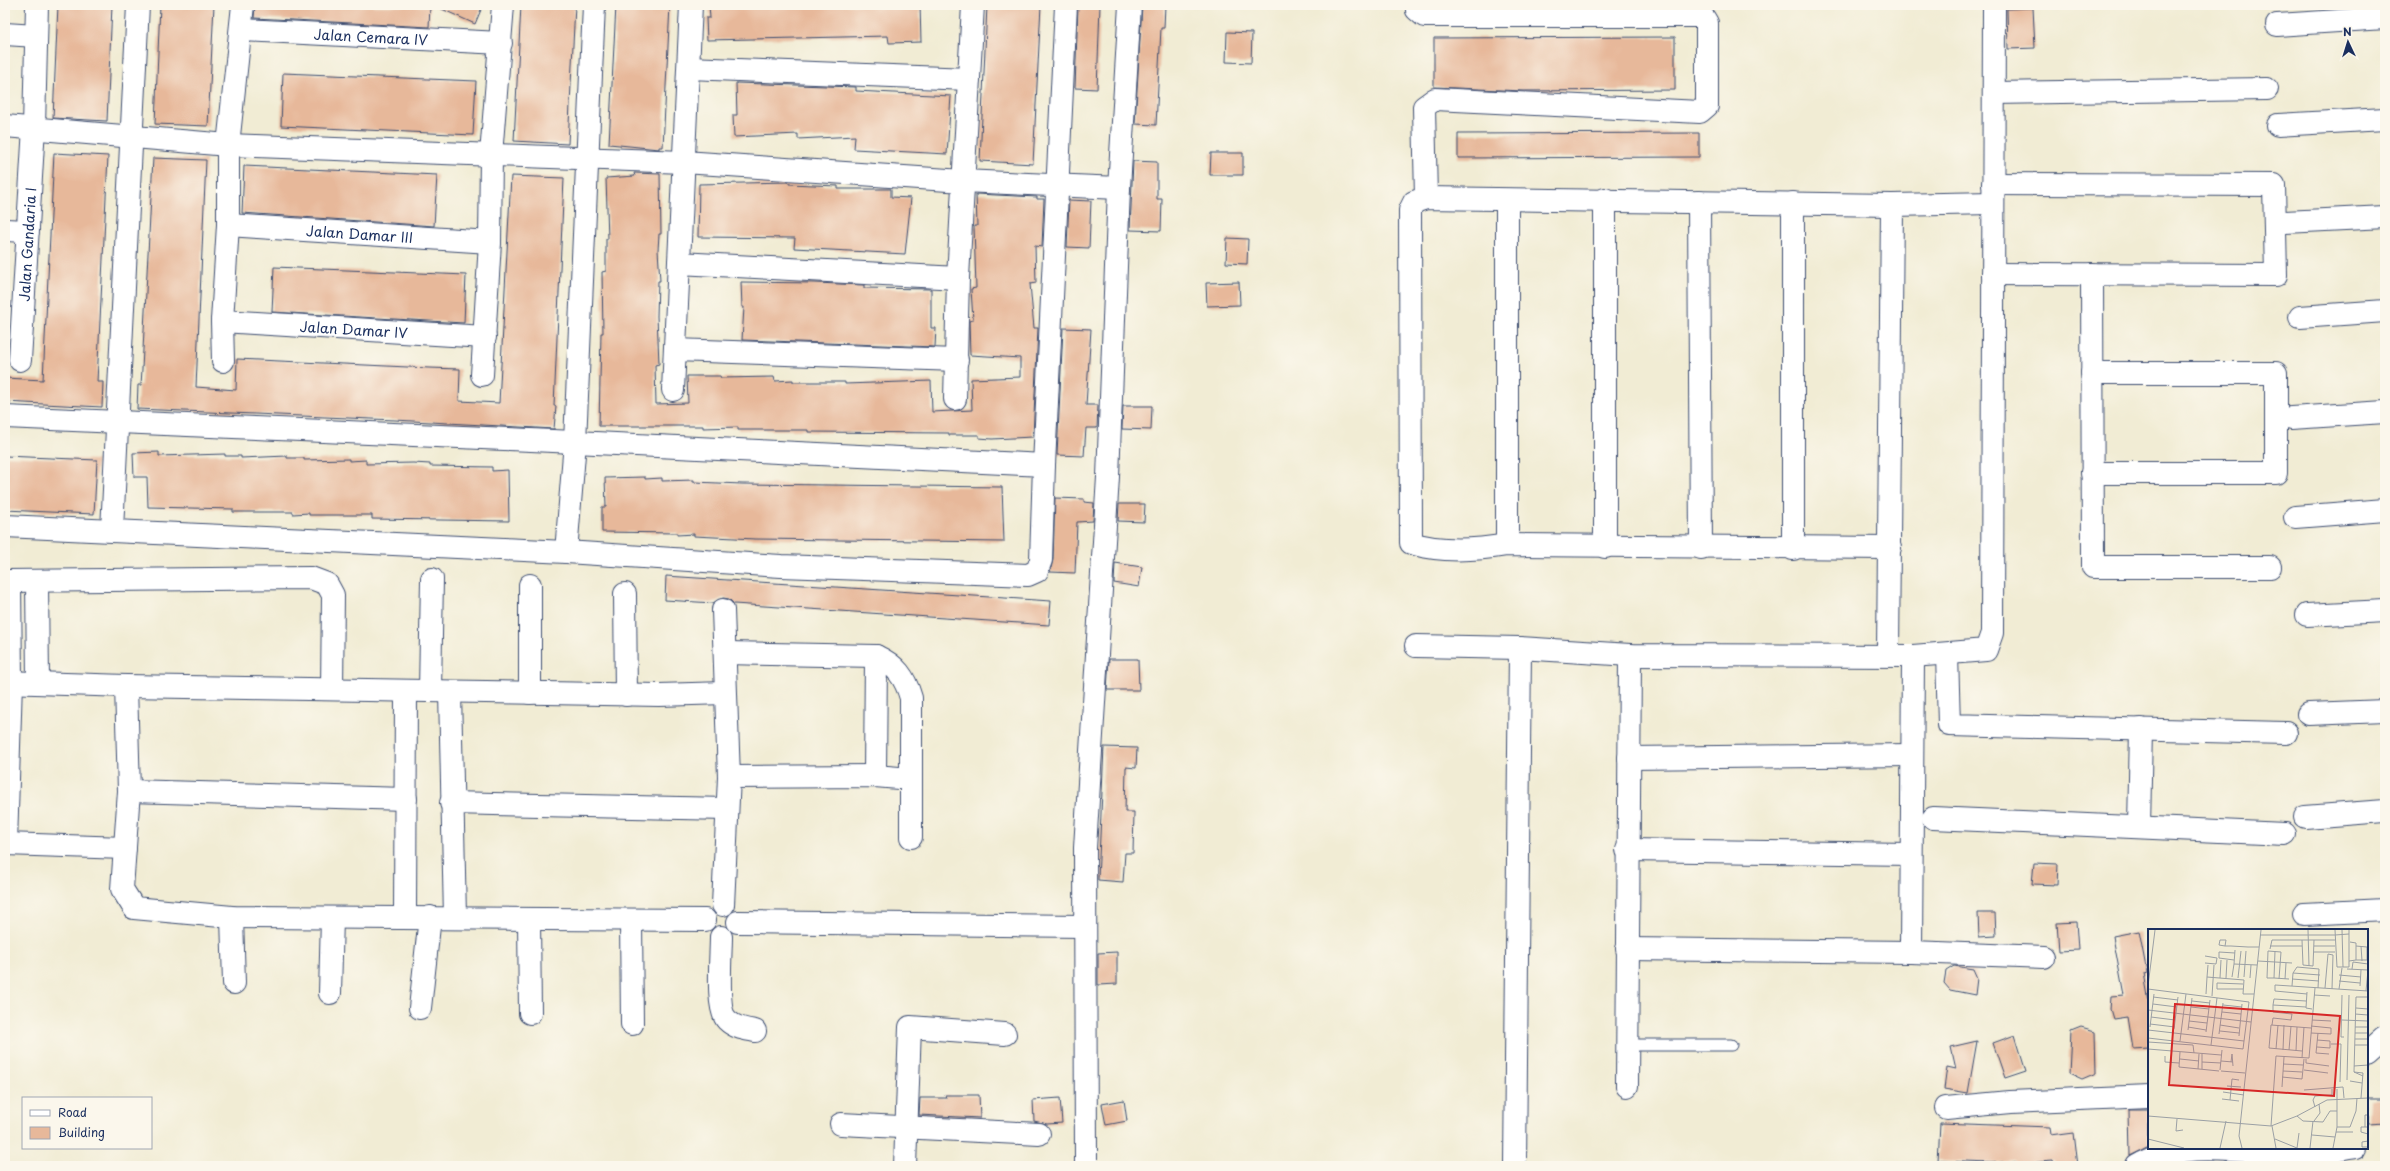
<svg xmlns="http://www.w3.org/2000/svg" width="2390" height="1171" viewBox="0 0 2390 1171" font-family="'Playpen Sans',sans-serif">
  <rect width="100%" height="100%" fill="#fbf7ec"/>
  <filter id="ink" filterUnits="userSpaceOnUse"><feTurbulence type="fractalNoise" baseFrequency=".025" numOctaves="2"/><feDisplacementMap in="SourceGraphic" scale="8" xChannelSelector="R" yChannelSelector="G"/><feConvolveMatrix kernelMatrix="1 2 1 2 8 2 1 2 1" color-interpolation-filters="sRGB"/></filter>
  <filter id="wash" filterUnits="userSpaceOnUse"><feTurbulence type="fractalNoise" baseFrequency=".012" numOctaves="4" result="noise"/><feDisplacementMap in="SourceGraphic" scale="16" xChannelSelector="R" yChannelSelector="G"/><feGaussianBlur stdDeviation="0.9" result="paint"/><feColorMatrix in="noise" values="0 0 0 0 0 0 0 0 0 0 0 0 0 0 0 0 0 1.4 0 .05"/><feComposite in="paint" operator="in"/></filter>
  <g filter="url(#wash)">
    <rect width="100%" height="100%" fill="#f1ecd4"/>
    <g id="blocks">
      <!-- building -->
      <path fill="#e7b89a" d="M58 5H112L107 121 53 118Z
        M160 5H214L208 126 155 124Z
        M255 5 430 6 429 27 254 18Z
        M433 5H483L475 24Z
        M521 5H575L568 144 514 141Z
        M616 5H670L663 147H659V149L609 144Z
        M709 5H920L921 42 889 43 888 36 707 40 706 18H710Z
        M987 5H1041L1033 164 980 161Z
        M1078 5H1100L1097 89 1075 88Z
        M1142 5H1165L1164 28H1161L1156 125 1135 124Z
        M2033 8 2035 48 2008 49 2007 9Z
        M1227 32 1252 33 1251 63 1226 62Z
        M1675 37V90L1523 91 1434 87V38Z
        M283 73 476 81 473 135 281 126Z
        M736 83 856 87V91L951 96 947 154 854 149 855 136 798 139V134L734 137 733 115H737Z
        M1699 133V157L1458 158V134Z
        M54 153 108 156 97 382H103L102 407 5 402V378L43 380Z
        M1211 153H1243V175H1210Z
        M153 158 206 160 196 387 236 390 237 359 429 368 460 369 459 401 499 403 511 176 564 178 554 406H556L554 429 395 420 137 409 138 385H141L142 369Z
        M1133 161 1157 162V199H1162L1161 231 1130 230Z
        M244 166 437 175 434 226 242 213Z
        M634 173 660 174 661 234H659L658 250 660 281H658L657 316 659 364 655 365 656 404 688 403 687 376H720L721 378 774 377 775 381 793 380V382H845V384L931 381 932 412 972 410 971 379 1020 377V358L970 355 969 321 973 320 971 289 976 288 974 226H977L976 194 1037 197V199H1044L1042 247 1035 246 1036 283 1030 284 1034 328H1038L1033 437 992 439 979 438V435H949V433L808 432V430H738V427L703 428V426H599L601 333H603L602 272 606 271V239H608L606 178 635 176Z
        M789 182V184L838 186V189H891V197L911 198 905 254 794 248 795 238 698 237 699 184Z
        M1069 200 1091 201 1089 248 1067 247Z
        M1227 238 1248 239 1247 264 1226 263Z
        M274 267 466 275 464 323 272 312Z
        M741 282 815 283 864 285V288L931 289V328H936L935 347 742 340 744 307H742Z
        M1239 282 1240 305 1207 306 1206 283Z
        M1063 328 1091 329 1086 405H1098L1097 428H1086L1084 456 1057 455Z
        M1123 406H1152L1151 430 1122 429Z
        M159 452V456L225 454V456H241V458L287 456V458H304V460L349 459V461L366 460V464L413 463 430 464V466L492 467V471L508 470 509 521 372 519V515H309V513L293 514V512H233V509L148 507 147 477H134L133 453Z
        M5 456 97 460 94 514 5 510Z
        M645 477V479L662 478V481L694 480V482L742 484 1002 487 1004 542 755 539 694 536V534L677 535V533L602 532V507H606L605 478Z
        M1055 498 1084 499V502L1094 503 1093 521 1077 522 1075 573 1050 572 1053 560Z
        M1119 504H1145L1144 522 1118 521Z
        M1115 563 1142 567 1139 587 1114 583Z
        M666 576 1051 601 1049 625 734 604 729 599 723 598 713 603 665 600Z
        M1109 659H1138L1139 690H1107Z
        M1104 747 1137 748 1136 768 1126 767 1125 812H1134L1133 853H1125L1123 882 1098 880Z
        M2034 863 2058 864 2057 885 2032 884Z
        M1978 913H1995L1996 936 1979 937Z
        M2076 922 2078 950 2059 951 2057 923Z
        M2139 931 2147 973 2144 974 2149 1002V1047L2132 1048 2127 1017 2113 1019 2110 1009 2111 996 2124 995 2113 936Z
        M1117 952V984L1098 985V953Z
        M1954 966 1973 969 1977 978 1975 995 1950 990 1944 983 1946 971Z
        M2081 1028 2095 1032 2096 1073 2082 1079 2069 1073 2071 1032Z
        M2015 1035 2026 1071 2005 1078 1993 1043Z
        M1977 1041 1968 1093 1944 1089 1947 1067 1956 1069 1951 1047Z
        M945 1095H979L980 1118 919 1115 920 1098H946Z
        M1060 1098 1062 1123 1047 1124 1034 1121 1033 1100Z
        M2369 1099H2385V1122L2368 1123Z
        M1124 1100 1127 1121 1106 1125 1102 1104Z
        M2128 1109H2149V1146L2129 1156Z
        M1940 1123 2050 1127 2051 1135 2074 1132 2078 1166H2054L2053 1161 2015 1164V1161L1992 1163 1938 1161Z"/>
    </g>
  </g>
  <g filter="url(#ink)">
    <use href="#blocks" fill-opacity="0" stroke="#3b4b70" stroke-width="1"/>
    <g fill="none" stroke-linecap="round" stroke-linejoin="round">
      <!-- lane casing -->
      <g stroke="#3b4b70" stroke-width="13">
        <path id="lane" d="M1627 1045H1731"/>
      </g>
      <!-- street casing -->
      <g stroke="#3b4b70" stroke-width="24">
        <g id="street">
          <path d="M1418 5 1417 10 1424 16H1699L1704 18 1707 23V106L1700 112 1435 99 1424 107 1426 198"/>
          <path d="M2277 25 2385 18"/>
          <path id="s1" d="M242 30 501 43"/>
          <path d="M5 34 36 36"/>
          <path d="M689 68 969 79"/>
          <path d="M1994 93 2267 89"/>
          <path d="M2278 125 2385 119"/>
          <path d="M5 126 228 145 684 162 963 181 1119 188"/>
          <path d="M1507 201V545"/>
          <path d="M1699 202 1701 548"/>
          <path d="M2285 222 2385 217"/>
          <path id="s2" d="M228 225 490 242"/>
          <path d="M5 230 28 231"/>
          <path d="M679 263 958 278"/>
          <path d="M1993 274 2276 275 2274 185 1993 184"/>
          <path d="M2092 274 2093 567H2270"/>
          <path d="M2300 317 2385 311"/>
          <path id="s3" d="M222 321 485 337"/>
          <path d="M675 350 957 360"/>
          <path id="s4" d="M20 360 34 127 37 5"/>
          <path d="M223 361 222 321 228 225V145L243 5"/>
          <path d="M482 375 490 242 491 155 503 5"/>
          <path d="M673 390 691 5"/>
          <path d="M955 399 958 278 973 5"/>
          <path d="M5 417 575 442 1044 465"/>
          <path d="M2291 418 2385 412"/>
          <path d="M2092 473H2276V373H2092"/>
          <path d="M2295 517 2385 510"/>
          <path d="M5 526 566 552 781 566 1028 575 1037 571 1041 560 1044 465 1066 5"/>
          <path d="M112 530 138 5"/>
          <path d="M1605 547V199"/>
          <path d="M1890 548 1507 545C1477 550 1440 552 1411 543L1410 210 1414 202 1426 198 1892 205 1993 203"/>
          <path d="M1793 549V203"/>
          <path d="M566 552 575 442 594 5"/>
          <path d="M5 581 311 578 327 584 333 595 332 689"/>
          <path d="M37 581 38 682"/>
          <path d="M530 585V693"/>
          <path d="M625 594 626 695"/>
          <path d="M2307 615 2385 611"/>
          <path d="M1416 646 1520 648"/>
          <path d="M725 653 876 656"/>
          <path d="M1947 654 1949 725 2286 733"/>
          <path d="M1888 655 1892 205"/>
          <path d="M5 682 126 686 659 695 725 693"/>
          <path d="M126 686 129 791 122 889 134 908 232 917 705 920"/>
          <path d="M430 691 432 579"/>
          <path d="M450 692 455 917"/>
          <path d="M2308 714 2385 711"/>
          <path d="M1629 758 1912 755"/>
          <path d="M875 776 876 656C896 665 905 677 911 698V837"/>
          <path d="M729 777 875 776 911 779"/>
          <path d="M129 791 406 799"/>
          <path d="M451 803 727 809"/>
          <path d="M2305 817 2385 811"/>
          <path d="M1933 818 2285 834"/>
          <path d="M2139 827 2141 729"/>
          <path d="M5 844 125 848"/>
          <path d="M6 844 11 682 10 581"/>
          <path d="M1627 850 1910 854"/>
          <path d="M723 905 729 777 723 610"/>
          <path d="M2304 914 2385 910"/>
          <path d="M232 917 234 983"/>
          <path d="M405 917 406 691"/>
          <path d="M529 919 530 1013"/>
          <path d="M631 920 632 1024"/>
          <path d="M738 922 1085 926"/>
          <path d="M721 937C721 954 716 1010 727 1020 735 1028 745 1029 755 1031"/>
          <path d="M1627 949 1911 952 1913 656"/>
          <path d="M1911 952 2044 957"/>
          <path d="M330 993 332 918"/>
          <path d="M420 1008 430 917"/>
          <path d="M2367 1054 2385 1038"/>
          <path d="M1627 1086 1630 655"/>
          <path d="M1946 1108 2010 1102 2149 1096"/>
          <path d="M841 1124 1039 1134"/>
          <path d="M905 1166 910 1027 1005 1034"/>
          <path d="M1086 1166 1085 848 1108 477 1119 188 1130 5"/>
          <path d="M1515 1166 1520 648 1630 655 1913 656 1986 650 1992 633 1994 5"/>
          <path d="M2136 1166C2187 1137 2248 1154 2303 1155 2320 1156 2338 1150 2355 1148"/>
        </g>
      </g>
      <!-- lane -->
      <use href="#lane" stroke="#fff" stroke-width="11"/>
      <!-- street -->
      <use href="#street" stroke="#fff" stroke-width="22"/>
    </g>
  </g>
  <g text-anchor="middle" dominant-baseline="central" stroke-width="3" stroke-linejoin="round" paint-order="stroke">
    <!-- street labels -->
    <g font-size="14" fill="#1b2f5e" stroke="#fbf7ec">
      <text stroke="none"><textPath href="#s1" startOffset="129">Jalan Cemara IV</textPath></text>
      <text stroke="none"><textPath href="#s2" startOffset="132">Jalan Damar III</textPath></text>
      <text stroke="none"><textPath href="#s4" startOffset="116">Jalan Gandaria I</textPath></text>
      <text stroke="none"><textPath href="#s3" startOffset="132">Jalan Damar IV</textPath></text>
    </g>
  </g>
  <!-- overview -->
  <g transform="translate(2148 929)">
    <rect width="220" height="220" fill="#f1ecd4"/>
    <path fill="none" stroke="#9ba0a5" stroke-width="1" d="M160 1 161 37M187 1 189 38H201V5M194 1 195 38M112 6H187L201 5V1M154 11 155 36 165 37 166 11M77 17 78 11H72L71 16 77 17H83L100 18H111M122 17H154M166 17H187M208 17 219 18V31H208M213 17 214 32M122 20 124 11H187M166 23H187M86 31 71 29V23L87 24M110 32 144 34M201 32 208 31V14L202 13M57 34 68 35 69 29 57 27M86 35 87 21M199 40 220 41V35L205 33 204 40M145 44 149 38 171 40 170 59M145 44 172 46M191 46 213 48M59 48 60 36M84 48 86 35 109 36M96 48 98 22M72 49 73 31M78 49 79 31M90 49 93 22M102 49 103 36M126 49 127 22M131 50 133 23 120 22 119 49H126L141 50M137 50 138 34M144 50 171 52M191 52 212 54M0 57 7 1M144 57 145 44M212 57 213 41M177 59 180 25 185 26 184 60M0 60 101 73 95 120 0 109M95 60H69V54L95 55M191 60 194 39M218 62 220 41M159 63 158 79 164 80M58 65 59 48 96 51 95 65H106M159 65 127 62V56L220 62M166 66 182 67M194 66 193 108H196M64 67 66 36M5 68 30 71M44 72 62 74M5 75 29 78M75 76 94 78M43 78 61 80M158 78 125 76 126 70 158 72M208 79 220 80M0 81 103 93M74 83 93 85M207 85 220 86M3 88 27 91M164 91 183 92M194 91 220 92M41 92 59 94M2 95 27 98M72 96 91 99M124 96 125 89 143 91 144 85 125 83V76M2 98 6 65M40 98 58 101M207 98H220M26 100 30 68M0 101 96 112M40 101 44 69M72 102 91 104M58 103 62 71M163 104 183 105V99L163 97M170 104 168 124 181 125M207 104H220M71 105 75 74M91 107 94 75M207 110H220M32 112 38 65M0 113 45 116 46 124M183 115H193L192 153M63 116 69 69M207 116H220M169 118 182 119V112L169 111M0 120 73 126M128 120 130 96M135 121 136 96M141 121 143 97M148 122 149 98M154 122 121 119 123 96 163 99M32 123 31 138 71 142M17 127V133L31 134M154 129 156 98M32 130 51 132M158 130V134L181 137M73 132 85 133M23 133 24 115M54 133 73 134M83 133 84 125 85 137M135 135 155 136M206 137 220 136M50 140 51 125M54 140V125M72 141 74 121M156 141 180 144M73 142 97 144M135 142 154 143M206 143 215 144 213 169M215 147 206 143 208 68H220M134 148 154 150 156 130M199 151 201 66M202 152 214 154M79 157 93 158M134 158 136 128M156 161 195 158 196 169M75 163 96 166M74 170 91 172M82 171 84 150 91 151M167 178 165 171 167 167 184 166V160M0 187 123 197 149 187 179 171 220 169M149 187 155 192 175 193 182 182H189M29 190 28 202 35 201M166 192 172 184 171 175M123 197 128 127 161 129 167 59M124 197 128 219M189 198H202L208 182 209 169M217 198V186H220M220 198H213V203L220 205M188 203H205M164 206 187 208M0 210 36 219M127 210 149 219M220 212 214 213V218H220M72 219 78 192M94 219 91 207 113 1M149 219 151 204M162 219 165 192M185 219 189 198V160"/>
    <path fill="#d62828" fill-opacity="0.15" stroke="#d62828" stroke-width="2" d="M27 75 192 87 186 167 21 156Z"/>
    <rect width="220" height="220" fill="none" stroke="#1b2f5e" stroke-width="2"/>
  </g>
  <!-- margin -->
  <rect width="2390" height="1171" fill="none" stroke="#fbf7ec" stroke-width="20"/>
  <!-- legend -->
  <rect x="22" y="1097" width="130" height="52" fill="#fbf7ec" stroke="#a1a7b3"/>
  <rect x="30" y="1110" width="20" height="6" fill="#ffffff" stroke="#a1a7b3"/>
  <text x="58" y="1117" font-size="12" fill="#1b2f5e">Road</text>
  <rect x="30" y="1127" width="20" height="12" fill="#e7b89a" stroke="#a1a7b3"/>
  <text x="58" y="1137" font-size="12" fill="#1b2f5e">Building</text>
  <!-- north arrow -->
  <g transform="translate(2348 42) rotate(356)" stroke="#fbf7ec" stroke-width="3" paint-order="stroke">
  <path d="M0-3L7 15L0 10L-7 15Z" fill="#1b2f5e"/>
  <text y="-6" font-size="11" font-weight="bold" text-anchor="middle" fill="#1b2f5e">N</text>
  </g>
</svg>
